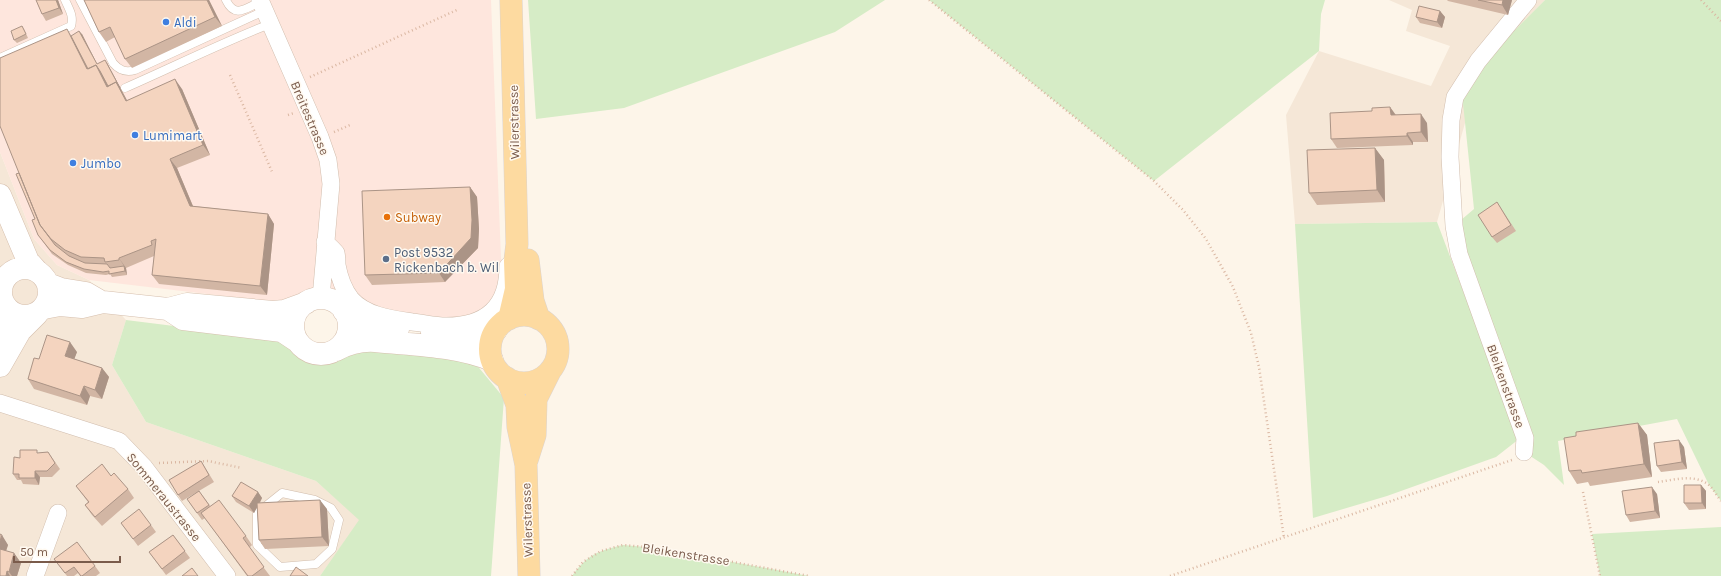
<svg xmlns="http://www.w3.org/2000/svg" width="1721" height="576" viewBox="0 0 1721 576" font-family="Karla,sans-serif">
  <rect width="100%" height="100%" fill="#fdf5e9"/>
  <!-- residential -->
  <path fill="#f5e7d7" d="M1389 0H1545L1465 81V123L1437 222 1295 224 1286 115 1319 51 1431 86 1450 46 1406 31 1412 10Z
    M0 152 34 239 57 265 89 280 126 320 112 365 146 422 316 481 360 520 320 576H0Z"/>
  <!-- commercial -->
  <path fill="#fee6dd" d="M0 0H491L502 285 482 312 454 323 89 280 57 265 34 239 0 152Z"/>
  <!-- green -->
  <path fill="#d6ecc6" d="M528 0H885L835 32 624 108 536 119Z
    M929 0H1325L1321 14 1319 51 1154 181Z
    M1545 0H1721V501L1709 485 1677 419 1558 441 1564 485 1544 465 1524 452 1454 226 1474 209 1461 84Z
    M1437 222 1519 439 1496 457 1387 496 1313 518 1295 224Z
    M126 320 277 339 317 361 366 348 475 363 504 398 491 576H320L359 520 316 481 146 422 112 365Z
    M1721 527V576H1600L1592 534Z
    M623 545 657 548 809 576H572C588 554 598 551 623 545Z"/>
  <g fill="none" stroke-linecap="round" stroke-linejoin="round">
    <!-- lane casing -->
    <g stroke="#d1bdad" stroke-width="9">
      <path id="lane" d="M80 0 113 63C119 70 125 73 135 70L264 11
        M226 0C235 19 246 8 260 2
        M0 58 71 26C74 16 69 9 65 0
        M125 88C173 67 221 43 270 24
        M282 493 315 500 331 508 339 520 332 549 316 564 280 567 257 545V513Z"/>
    </g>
    <!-- street casing -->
    <g stroke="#d1bdad" stroke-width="18">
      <path id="street" d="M260 0 320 137 328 160 331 184 321 298
        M325 242C328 245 334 250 336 253 337 257 337 262 337 265 339 276 344 290 351 299 366 316 392 319 412 322 423 323 435 326 446 326 486 326 508 307 508 266
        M0 290H1
        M0 403 119 441 144 467 227 576
        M1524 452 1525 438 1459 254 1454 226 1450 157 1451 120 1455 97 1478 61 1528 0
        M35 576 58 513"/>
    </g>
    <!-- secondary casing -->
    <g stroke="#d6bfad" stroke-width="23">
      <path id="secondary" d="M0 195 28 261 37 271
        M1 292a24 24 0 1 1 48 0a24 24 0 1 1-48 0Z
        M48 284 61 289 86 293 98 300
        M293 326a28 28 0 1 1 56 0a28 28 0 1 1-56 0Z
        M44 308 60 305 82 307 103 302 168 309 187 304 273 312 284 311 306 303
        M168 309 183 319 282 331 297 341
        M344 311 365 324 398 329
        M432 333 472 335 496 330
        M0 343 5 307
        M336 350C349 343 360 340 375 341 414 345 455 345 492 360
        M0 366 20 331 37 314"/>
    </g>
    <!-- primary casing -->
    <g stroke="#dcd4d0" stroke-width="23">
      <path id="primary" d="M528 260 533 301 539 319
        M490 349a34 34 0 1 1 68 0a34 34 0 1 1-68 0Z
        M509 319 516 289 515 261 517 244 511 0
        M507 378 517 405 518 427 526 465 529 576
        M527 460 535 435 536 399 550 371"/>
    </g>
    <!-- path -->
    <path stroke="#dab7a2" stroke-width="2.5" stroke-dasharray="1 3" stroke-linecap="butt" d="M929 0 1154 181 1183 210 1206 239 1233 287 1251 333 1259 367 1284 538
      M1701 0 1721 21
      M230 75 273 174
      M310 77 459 9
      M288 115 294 113
      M334 132 350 125
      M159 463 208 461 242 468
      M1658 482C1674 480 1696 473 1710 486 1714 490 1717 496 1721 501
      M1583 492 1600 576
      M572 576 583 562 601 551 623 545 657 548 809 576
      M1170 576 1512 460"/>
    <!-- lane -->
    <use href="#lane" stroke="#fff" stroke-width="8"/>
    <!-- street -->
    <use href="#street" stroke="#fff" stroke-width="17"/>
    <!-- secondary -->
    <use href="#secondary" stroke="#fff" stroke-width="22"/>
    <!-- primary -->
    <use href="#primary" stroke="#fddaa0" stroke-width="22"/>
  </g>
  <!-- wall -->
  <path fill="#d2b6a4" d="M36 0H58L63 14 46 21 42 14Z
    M84 0H209L222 26 132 68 125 59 115 37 106 42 99 32Z
    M1447 0H1512L1508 15 1448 1Z
    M1440 11 1445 17 1442 28 1420 23 1416 17Z
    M22 26 24 29 28 38 17 43 14 40Z
    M82 34 97 64 107 63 127 100 182 89 210 155 177 168 193 206 268 214 274 224 267 295 159 284 152 275 154 256 126 268 127 275 112 277 110 274 106 275 86 273 68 265 52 254 38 235 35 219 19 173 71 36Z
    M1390 107 1396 115 1427 123 1428 142H1413V145L1337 148 1331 139 1372 111Z
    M1375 148 1384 160 1385 202 1317 205 1309 193Z
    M470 187 477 197 479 229 478 248 445 282 372 285 365 275Z
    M1497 202 1516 231 1497 243 1492 237Z
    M77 352 74 359 102 368 109 377 102 399 90 396 87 405 34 389 28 379 39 359Z
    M1638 423 1647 435 1652 477 1590 486 1588 482 1577 484 1569 471 1576 436Z
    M1684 447 1687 469 1661 472 1657 466Z
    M48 452 60 469 52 477H40L39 485 23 484 21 480H17L13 474 20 458 39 453Z
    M201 461 214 482 182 501 178 495Z
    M111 476 128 489 134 498 102 526 92 515 85 505 88 502 76 486Z
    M1701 485 1706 491V509L1689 510 1684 503Z
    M199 491 211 507 246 536 252 545 249 548 270 576H247L205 518 202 520 187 499Z
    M258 492 262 498 260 503 327 509 329 546 265 549 259 540 257 507 254 513 236 502 232 496Z
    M1657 494 1660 518 1630 522 1626 515Z
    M121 523 151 525 156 532 138 546Z
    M0 534 8 545 6 551 14 553 21 563 17 576H0Z
    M173 535 190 558 166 575 149 552Z
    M54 559 95 566 100 573 96 576H80L78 573 74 576H67Z"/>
  <!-- shaded-wall -->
  <path fill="#ab9486" d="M56 0H58L63 14 59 8Z
    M207 0H209L222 26 215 17Z
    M1503 0H1512L1508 15 1502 5Z
    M1440 11 1445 17 1442 28 1437 22Z
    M67 29 73 39 92 75 87 69Z
    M79 31 82 34 99 68 97 64Z
    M105 60 107 63 132 110 126 101 116 82Z
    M96 65 103 74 112 93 107 87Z
    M175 79 182 89 210 155 203 145Z
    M1390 107 1397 117 1391 115Z
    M1421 114 1427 123 1428 142 1421 132Z
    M1407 133 1413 142V145L1407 136Z
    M1375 148 1384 160 1385 202 1377 190Z
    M170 159 177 168 197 216 190 206Z
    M470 187 477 197 479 229 478 248 445 282 439 273Z
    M268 214 274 224 267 295 260 286Z
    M119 258 126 268 127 275 125 271 124 266Z
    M70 342 77 352 72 365 65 356Z
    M102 368 109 377 102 399 95 390Z
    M84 386 90 396 87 405 80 396Z
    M1638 423 1647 435 1652 477 1644 464Z
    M1679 440 1684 447 1687 469 1682 462Z
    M35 471 40 477 39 485 35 478Z
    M1701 485 1706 491V509L1702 503Z
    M1652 487 1657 494 1660 518 1655 511Z
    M258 492 262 498 254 513 249 506Z
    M320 500 327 509 329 546 322 537Z
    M2 535 8 545 4 557 0 551V541Z
    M14 553 21 563 17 576H12L9 572Z
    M7 571 10 576H6Z"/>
  <!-- building -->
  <path fill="#f4d4bf" stroke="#ab9486" d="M36 0H56L59 8 42 14Z
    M84 0H207L215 17 125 59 110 27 99 32Z
    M1478 0H1503L1502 5Z
    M1419 6 1440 11 1437 22 1416 17Z
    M22 26 26 34 14 40 11 31Z
    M67 29 87 69 96 65 107 87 116 82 126 101 175 79 203 145 170 159 190 206 268 214 260 286 152 275 156 239 151 241 152 245 119 258V260L105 262 104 258 81 257 65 250 51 239 40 225 0 126V58Z
    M79 31 97 64 105 60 120 88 116 82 108 86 100 71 96 65 88 69 71 36Z
    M1390 107 1391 115 1421 114V132L1407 133V136L1331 139 1330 113 1372 111V108Z
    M1375 148 1377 190 1309 193 1307 150Z
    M19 173 40 225 55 245 69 256 85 263 107 264 110 268 124 266 125 271 109 274V271L103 272 84 269 66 262 50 250 38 235 32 220 35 219 16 174Z
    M470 187 472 220 471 238 439 273 365 275 362 191Z
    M1497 202 1511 225 1492 237 1478 215Z
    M47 335 70 342 65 356 102 368 95 390 84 386 80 396 28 379 34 358 39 359Z
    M1638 423 1644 464 1582 473 1581 470 1569 471 1564 438 1576 436V432Z
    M1679 440 1682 462 1657 466 1654 443Z
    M20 450H37V453L48 452 55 463 47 471H35V478H19V474H13L14 457 20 458Z
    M201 461 209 475 178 495 169 480Z
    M102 464 111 476 114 473 128 489 95 517 85 505 89 502 76 486Z
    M241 482 258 492 249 506 232 496Z
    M1684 485H1701L1702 503H1684Z
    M1652 487 1655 511 1626 515 1622 491Z
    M199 491 209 505 197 513 187 499Z
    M219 500 246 536 243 538 264 567 252 576H248L201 513Z
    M320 500 322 537 259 540 257 503Z
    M139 509 151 525 133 539 121 523Z
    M0 534 2 535 0 541Z
    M173 535 185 551 162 569 149 552Z
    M77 542 95 566 82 576H81L74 567 65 573 54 559Z
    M0 549 14 553 9 572 7 571 6 576H0Z
    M296 567 308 576H290Z
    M192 568 198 576H182Z"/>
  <!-- markers -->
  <g fill="#3f7fe0" stroke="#fff9f0" stroke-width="1.5">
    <circle cx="166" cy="22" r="4"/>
    <circle cx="135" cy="135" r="4"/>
    <circle cx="73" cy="163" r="4"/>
  </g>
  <circle fill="#e8710a" stroke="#fff9f0" stroke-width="1.5" cx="387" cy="217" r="4"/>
  <circle fill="#5c6f8a" stroke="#fff9f0" stroke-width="1.5" cx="386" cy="259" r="4"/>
  <g text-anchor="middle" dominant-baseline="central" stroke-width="3" stroke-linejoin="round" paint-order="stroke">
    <!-- shop labels -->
    <g font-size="13" fill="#366cbe" stroke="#fff9f0" text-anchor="start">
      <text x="174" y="22">Aldi</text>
      <text x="143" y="135">Lumimart</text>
      <text x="81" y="163">Jumbo</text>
    </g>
    <!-- street labels -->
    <g font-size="13" fill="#7a5b4b" stroke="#fff9f0">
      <text transform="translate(310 118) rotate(67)">Breitestrasse</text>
      <text transform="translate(514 122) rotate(-91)">Wilerstrasse</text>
      <text transform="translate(1506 386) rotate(70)">Bleikenstrasse</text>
      <text transform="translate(164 497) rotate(51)">Sommeraustrasse</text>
      <text transform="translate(527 520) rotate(-92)">Wilerstrasse</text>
      <text transform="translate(686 554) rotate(9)">Bleikenstrasse</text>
    </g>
    <!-- food labels -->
    <g font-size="13" fill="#c56008" stroke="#fff9f0" text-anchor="start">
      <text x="395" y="217">Subway</text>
    </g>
    <!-- service labels -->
    <g font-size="13" fill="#4e5e75" stroke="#fff9f0" text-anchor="start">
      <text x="394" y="252">Post 9532<tspan x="394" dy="15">Rickenbach b. Wil</tspan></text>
    </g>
  </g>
  <!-- scale -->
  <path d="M14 556v6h106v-6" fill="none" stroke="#7a5b4b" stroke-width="2"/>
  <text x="20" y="556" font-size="12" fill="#7a5b4b" stroke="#fff9f0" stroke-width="3" paint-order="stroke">50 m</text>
</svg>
